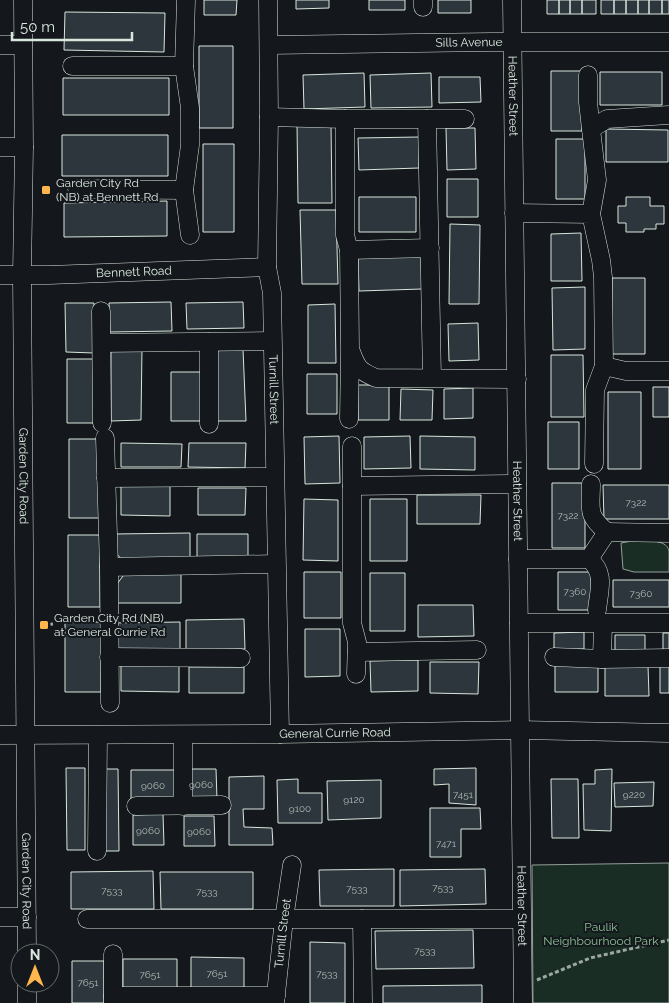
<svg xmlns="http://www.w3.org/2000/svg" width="669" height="1003" viewBox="0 0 669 1003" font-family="Raleway,sans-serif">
  <rect width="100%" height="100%" fill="#14181c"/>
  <!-- green -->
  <path fill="#1a2d24" stroke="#939e99" d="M632 541C642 541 667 538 669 551 669 558 669 566 669 572H634L623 569 621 543Z
    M669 863V1003H533L532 865Z"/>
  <!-- building -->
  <path fill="#2c363c" stroke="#d8e6dc" d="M204 0H237L236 15H204Z
    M296 0H329V8L296 9Z
    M369 0H405V10H369Z
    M438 0H471V13H438Z
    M547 0H559V14H547Z
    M559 0H570V14H559Z
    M570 0H582V14H570Z
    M582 0H596V14H582Z
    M601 0H614V14H601Z
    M614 0H626V14H614Z
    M626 0H638V14H626Z
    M638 0H649V14H638Z
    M649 0H662V14H649Z
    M662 0H669V14H662Z
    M65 12 165 13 164 52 64 50Z
    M199 46H233V128H199Z
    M551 71H583V131H551Z
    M600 72H662V105H600Z
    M364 73 365 107 304 109 303 75Z
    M431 73 432 107 371 108 370 75Z
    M439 77H480L481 102 439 103Z
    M63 78H169V115H63Z
    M297 124H331L332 203H298Z
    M446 128H475L476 169 447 170Z
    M606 129 668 130V162H606Z
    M62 135H168V176H62Z
    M419 137V168L359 170 358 138Z
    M556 139H585V199H556Z
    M203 144H234V232H203Z
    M447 179H478V217H447Z
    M359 197H416V232H359Z
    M626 197H650V206H664V224H656V229H644V232H626V223H618V206H626Z
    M167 201V236L64 237V203Z
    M300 210H336L338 284H302Z
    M450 224 480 225 479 304H449Z
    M581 233 582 281H551V234Z
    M421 256 422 289 359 291 358 258Z
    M612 278H645V354H612Z
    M585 287V349L553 350 552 288Z
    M171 302 172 331 110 332 109 303Z
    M243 302 244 328 187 329 186 303Z
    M65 303H94V353L66 352Z
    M335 304 336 363H308V305Z
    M478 323 479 360 449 361 448 324Z
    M142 348 141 420 111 421V349Z
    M243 349 246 421H215L213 351Z
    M551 355H583L584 417H551Z
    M67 359H93L94 423H67Z
    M171 372H201V421H171Z
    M307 374H337V414H307Z
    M358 385H389V420H358Z
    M653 387H669V417H653Z
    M473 388V418L444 419V389Z
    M401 389 433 390 432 420H400Z
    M608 392H641V469H608Z
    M548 422H579V469H548Z
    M339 436 340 483 305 484 304 437Z
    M410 436 411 468 364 469V437Z
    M420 436 475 437V470L420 469Z
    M69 439H99V518H69Z
    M121 443 182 444 181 467H121Z
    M189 443H246L245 468 188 467Z
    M552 483H585V548H552Z
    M121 484 170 485V516L121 515Z
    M603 485H669V519H604Z
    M198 488H246L245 515H198Z
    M417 495H481L480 524H417Z
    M304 499 338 500V561L303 560Z
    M370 499H407V561H370Z
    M190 533V564L127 565 114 551V534Z
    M197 534H248V558H197Z
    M68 535H100V607H68Z
    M126 572 181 573V603H114V588Z
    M304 572H341V618H304Z
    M558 572H591L592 610H558Z
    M370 573H405V631H370Z
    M613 580H669V607H613Z
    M418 605H473L474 636 418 637Z
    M244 619 245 649 186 650V620Z
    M65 622H101V692H65Z
    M180 622V650L122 651 113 642V623Z
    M305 629H340V676L305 677Z
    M584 632V649L554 650V633Z
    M663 633H669V650H663Z
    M615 635H645V652H615Z
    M418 660V691L371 692 370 661Z
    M430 662H479L478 694 430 693Z
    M598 662V692H555V663Z
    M121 664H179V692L121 691Z
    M660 664H669V693H660Z
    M648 666 649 696H605V667Z
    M189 667H244V693H189Z
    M66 768H85V850H67Z
    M476 768V805L449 803V784L434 785V769Z
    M99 769H118L119 851H100Z
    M186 769H216L217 799H186Z
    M612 769 611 831 584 830 583 784H595V770Z
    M131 770H175L176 800H131Z
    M264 776V809H243L244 827 272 828 273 845H229V777Z
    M298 779V793H322V823H278L277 780Z
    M551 779H578L579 838H552Z
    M381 780V818L328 820 327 781Z
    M654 782 653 806 615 807 614 783Z
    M430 808H480L481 829H461V857H430Z
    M163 814 164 845H133V815Z
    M184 816H214L215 846H184Z
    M394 869V906H320L319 870Z
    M485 869 486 904 400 906V870Z
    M153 871 154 909H71V872Z
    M160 872H253V909H161Z
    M473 930 474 968 376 969 375 931Z
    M310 942 345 943V1003H310Z
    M191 957 244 958V988H191Z
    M123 959H177V990L123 989Z
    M72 961H104V1003H72Z
    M482 985V1003H383V986Z"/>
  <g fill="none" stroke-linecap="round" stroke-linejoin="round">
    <!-- minor casing -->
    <g stroke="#d8e6dc" stroke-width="19">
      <g id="minor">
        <path id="s1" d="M23 0 24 147 22 275 27 953"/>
        <path d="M186 0 184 66 190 108V145L184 190 190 235"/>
        <path id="s2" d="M268 0 269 117 267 267 272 293 280 734"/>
        <path id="s3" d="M512 0 523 1003"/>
        <path d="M423 7V0"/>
        <path d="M0 45H23"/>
        <path id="s4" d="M269 45 491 42H669"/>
        <path d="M72 66H184"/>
        <path d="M588 75V102L591 129"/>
        <path d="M269 117 345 119H465"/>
        <path d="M345 119V235L349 250 350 349C357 367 357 370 376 378L517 379"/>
        <path d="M427 119 432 378"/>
        <path d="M0 147H24"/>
        <path d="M77 189 184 190"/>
        <path d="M514 213 591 214 601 260 603 277 604 366 595 390 594 464"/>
        <path d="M591 214 597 180 591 129 607 119 669 115"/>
        <path d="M349 250 430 248"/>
        <path id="s5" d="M0 275H49L267 267"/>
        <path d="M101 311 102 423"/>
        <path d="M209 342V424"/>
        <path d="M102 343 272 341"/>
        <path d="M604 366 626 371H669"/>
        <path d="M349 419 350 352"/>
        <path d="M105 438 109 567 110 703"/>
        <path d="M352 446V623L357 642 356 674"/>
        <path d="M106 478 274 477"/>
        <path d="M591 484C591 509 586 515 607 532"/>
        <path d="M352 486 517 484"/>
        <path d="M518 559H589L607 532 669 533"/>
        <path d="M589 559C606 573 599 590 597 610"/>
        <path d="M109 567 276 564"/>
        <path d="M519 623H669"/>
        <path d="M357 652 477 650"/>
        <path d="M109 657 241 658"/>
        <path d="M554 657 602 659 669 658"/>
        <path d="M602 659 603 623"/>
        <path id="s6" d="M0 735 280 734 520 730 669 733"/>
        <path d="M183 735V806"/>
        <path d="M136 806 222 805"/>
        <path d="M97 851 98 735"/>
        <path d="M0 917H27"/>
        <path d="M87 919H521"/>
        <path d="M362 919 363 1003"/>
        <path d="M113 954V1003"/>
        <path d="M27 983V1003"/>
        <path d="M113 996H276"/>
        <path id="s7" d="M275 1003 284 919 292 865"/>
      </g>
    </g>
    <!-- path -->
    <path stroke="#9da8a2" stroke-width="3" stroke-dasharray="4 2.5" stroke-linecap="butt" d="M44 625 53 624
      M537 980 590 958 669 940"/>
    <!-- minor -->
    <use href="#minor" stroke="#14181c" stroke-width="18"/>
  </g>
  <!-- markers -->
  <g fill="#ffb74d" stroke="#14181c" stroke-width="2">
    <rect x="41" y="185" width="10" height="10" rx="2.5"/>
    <rect x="39" y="620" width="10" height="10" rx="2.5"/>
  </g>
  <g text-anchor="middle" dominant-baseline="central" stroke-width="4" stroke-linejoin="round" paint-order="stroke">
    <!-- number labels -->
    <g font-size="10" fill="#adbab4">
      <text x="636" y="502">7322</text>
      <text x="568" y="515">7322</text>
      <text x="575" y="591">7360</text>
      <text x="641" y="593">7360</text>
      <text x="201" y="784">9060</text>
      <text x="153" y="785">9060</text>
      <text x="463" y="794">7451</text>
      <text x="634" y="794">9220</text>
      <text x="354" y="799">9120</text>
      <text x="300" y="808">9100</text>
      <text x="148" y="830">9060</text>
      <text x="199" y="831">9060</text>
      <text x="446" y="843">7471</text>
      <text x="443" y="887">7533</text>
      <text x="357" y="888">7533</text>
      <text x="112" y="890">7533</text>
      <text x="207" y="891">7533</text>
      <text x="425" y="950">7533</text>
      <text x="217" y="973">7651</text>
      <text x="327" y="973">7533</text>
      <text x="150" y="974">7651</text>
      <text x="88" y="982">7651</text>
    </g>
    <!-- street labels -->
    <g font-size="12" fill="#d8e6dc" stroke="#14181c">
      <text stroke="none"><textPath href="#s4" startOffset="200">Sills Avenue</textPath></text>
      <text stroke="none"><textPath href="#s3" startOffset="96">Heather Street</textPath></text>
      <text stroke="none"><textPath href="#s5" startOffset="134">Bennett Road</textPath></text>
      <text stroke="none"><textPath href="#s2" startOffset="390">Turnill Street</textPath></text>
      <text stroke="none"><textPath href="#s1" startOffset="476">Garden City Road</textPath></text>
      <text stroke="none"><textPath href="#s3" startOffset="501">Heather Street</textPath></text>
      <text stroke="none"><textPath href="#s6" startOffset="335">General Currie Road</textPath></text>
      <text stroke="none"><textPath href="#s1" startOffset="881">Garden City Road</textPath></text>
      <text stroke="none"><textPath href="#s3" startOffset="906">Heather Street</textPath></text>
      <text stroke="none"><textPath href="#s7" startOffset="70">Turnill Street</textPath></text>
    </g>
    <!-- poi labels -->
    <g font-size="12" fill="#d8e6dc" stroke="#14181c" text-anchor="start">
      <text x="56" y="183">Garden City Rd<tspan x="56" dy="14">(NB) at Bennett Rd</tspan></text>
      <text x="54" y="618">Garden City Rd (NB)<tspan x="54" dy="14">at General Currie Rd</tspan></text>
    </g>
    <!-- park labels -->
    <g font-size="12" fill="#8ac095" stroke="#14181c">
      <text x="601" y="927">Paulik<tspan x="601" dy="14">Neighbourhood Park</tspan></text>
    </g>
  </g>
  <!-- north arrow -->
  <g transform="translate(35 968)"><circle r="24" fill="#14181c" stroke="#626a69"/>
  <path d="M0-4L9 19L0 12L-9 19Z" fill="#ffb74d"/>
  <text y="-8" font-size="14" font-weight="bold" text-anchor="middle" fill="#d8e6dc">N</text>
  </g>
  <!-- scale -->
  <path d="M12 32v8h120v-8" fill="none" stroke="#d8e6dc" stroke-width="2.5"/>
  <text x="20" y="32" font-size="15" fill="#d8e6dc" stroke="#14181c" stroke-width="4" paint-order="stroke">50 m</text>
</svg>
